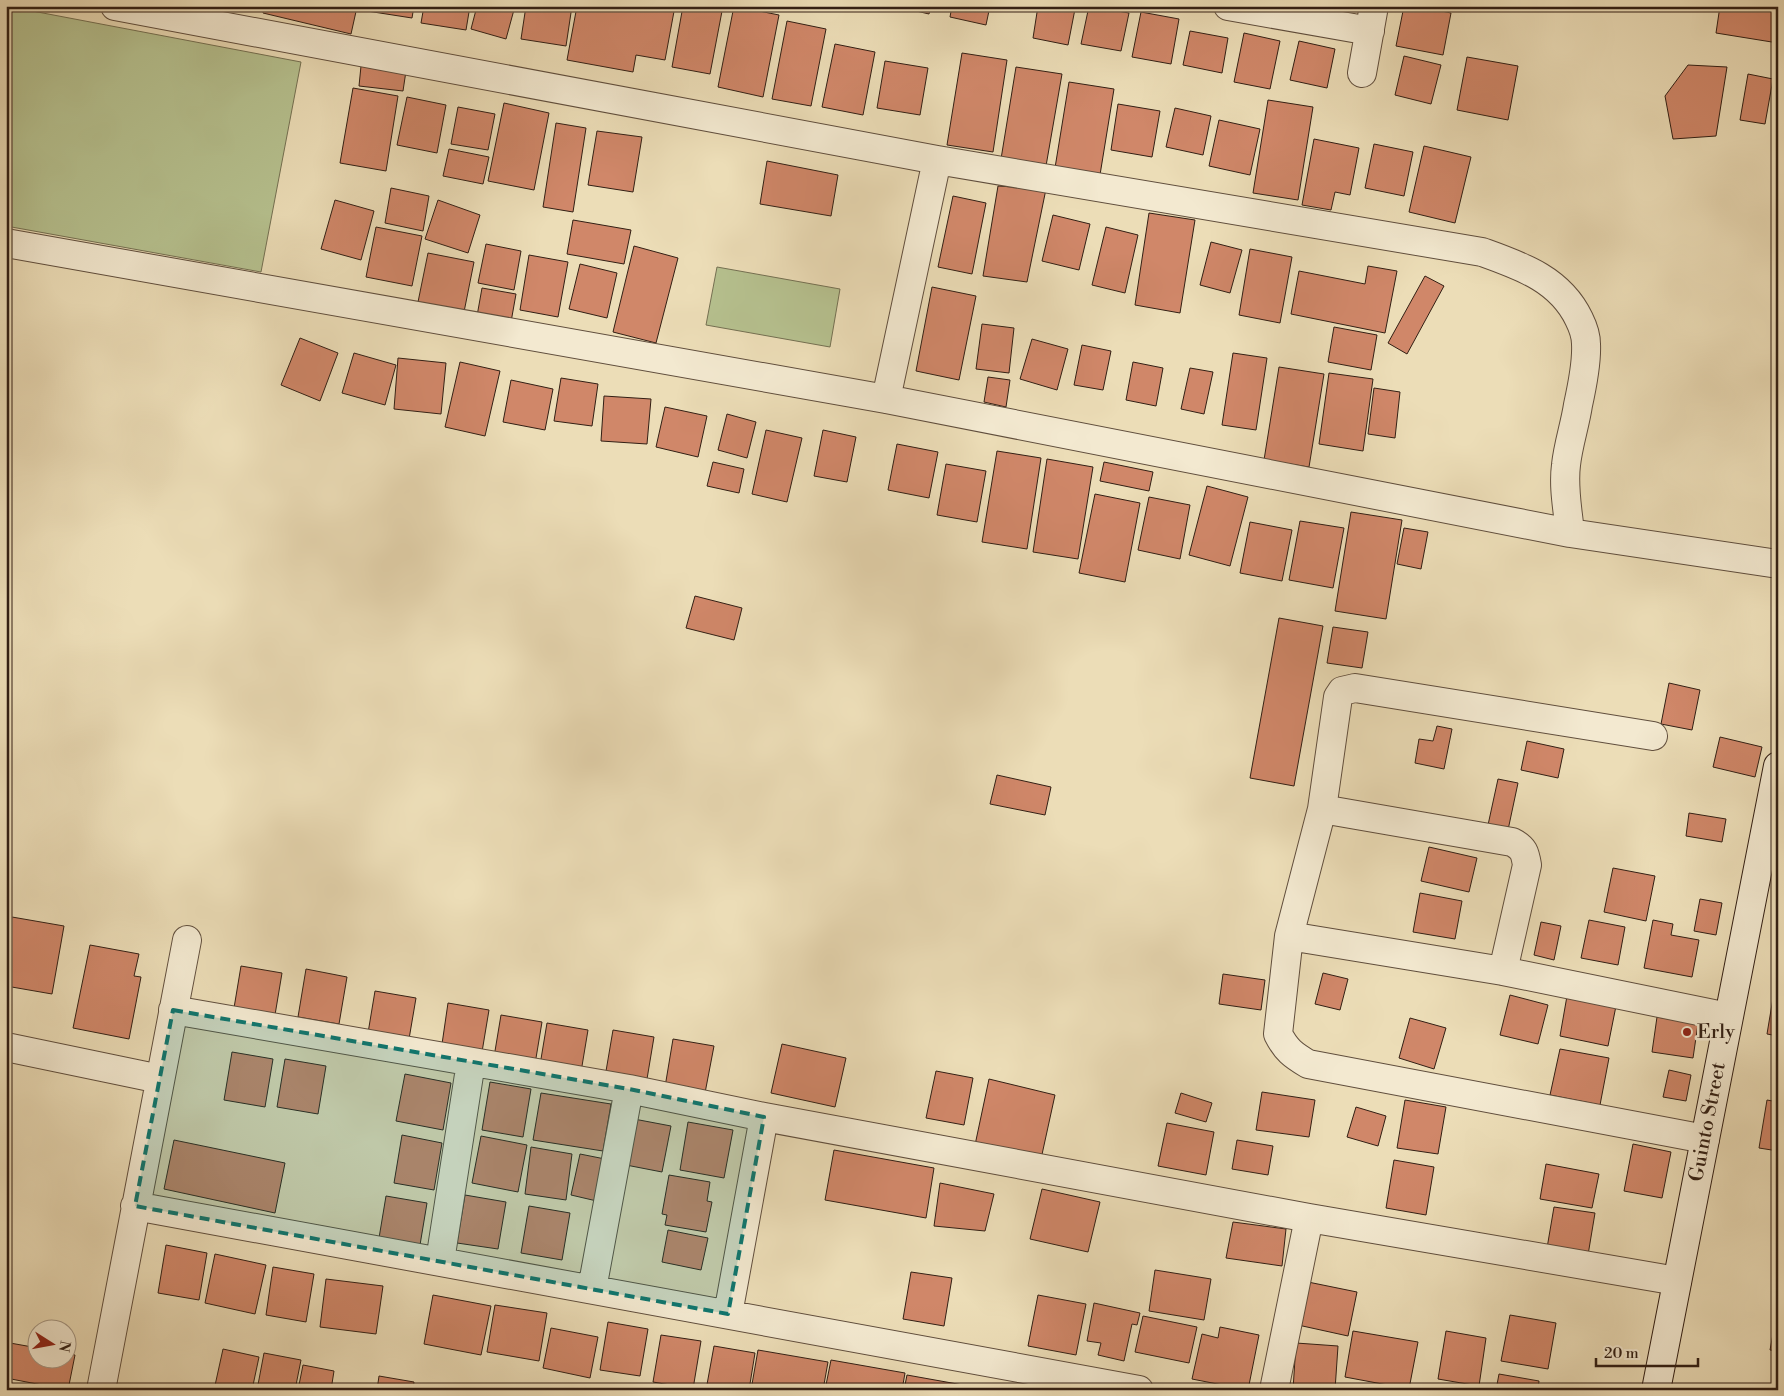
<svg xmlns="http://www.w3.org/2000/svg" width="1784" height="1396" viewBox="0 0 1784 1396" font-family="'Libre Bodoni',serif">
  <rect width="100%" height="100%" fill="#ecddb7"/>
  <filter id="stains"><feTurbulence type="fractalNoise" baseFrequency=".004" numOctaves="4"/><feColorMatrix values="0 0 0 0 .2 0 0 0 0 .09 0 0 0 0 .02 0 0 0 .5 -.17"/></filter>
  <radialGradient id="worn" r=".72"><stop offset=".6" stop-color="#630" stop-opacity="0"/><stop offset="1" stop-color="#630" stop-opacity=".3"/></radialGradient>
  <!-- green -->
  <path fill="#b6c18f" stroke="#747052" d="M6 6 301 62 261 272 6 226Z
    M717 267 840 289 830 347 706 325Z"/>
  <!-- building -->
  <path fill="#d08769" stroke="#321f14" d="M264 6H354L357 7 351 34 263 13Z
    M368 6H414L412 18 367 11Z
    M424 6H470L466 30 421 23Z
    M477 6H515L506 39 471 29Z
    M526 6H572L566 46 521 39Z
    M577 6H675L665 60 636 55 633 72 567 60Z
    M683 6H723L710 74 672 67Z
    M734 6 779 15 763 97 718 87Z
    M895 6H931L929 14Z
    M952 6H990L986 25 950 17Z
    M1038 6H1061L1075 9 1068 45 1033 38Z
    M1089 6 1129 13 1121 51 1081 44Z
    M1316 6H1341L1340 11Z
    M1404 6H1418L1451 13 1443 55 1396 46Z
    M1720 6H1778V43L1716 33Z
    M1141 12 1179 19 1171 64 1132 57Z
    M787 21 826 29 811 106 772 99Z
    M1190 31 1228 38 1222 73 1183 65Z
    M1244 33 1280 41 1270 89 1234 82Z
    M1299 41 1335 49 1327 88 1290 80Z
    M835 44 875 52 863 115 822 107Z
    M962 53 1007 60 993 152 947 145Z
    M1404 56 1441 65 1431 104 1395 95Z
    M1467 57 1518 66 1508 120 1457 110Z
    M885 61 928 68 920 115 877 108Z
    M1688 65 1727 67 1716 136 1673 139 1665 96Z
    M361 66 406 71 403 91 359 86Z
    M1016 67 1062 74 1046 166 1001 159Z
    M1748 74 1773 79 1765 124 1740 120Z
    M1069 82 1114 89 1099 181 1054 174Z
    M353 88 398 96 386 171 340 163Z
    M407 97 446 105 437 153 397 145Z
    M1268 100 1313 107 1298 200 1253 193Z
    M504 103 549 113 534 190 488 181Z
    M1118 104 1160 111 1152 157 1111 150Z
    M458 107 495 114 488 150 451 144Z
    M1175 108 1211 116 1203 155 1166 147Z
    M1219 120 1260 129 1250 175 1209 166Z
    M556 123 586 128 573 212 543 207Z
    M597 131 642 137 633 192 588 185Z
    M1314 139 1359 148 1350 195 1335 192 1331 210 1302 205Z
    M1374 144 1413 152 1404 196 1365 188Z
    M1424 146 1471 157 1455 223 1409 212Z
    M449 149 489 157 483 184 443 176Z
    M767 161 838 175 831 216 760 204Z
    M998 186 1046 189 1027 282 983 276Z
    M391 188 429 196 423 231 385 223Z
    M953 196 986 203 972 274 938 267Z
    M335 200 374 211 361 260 321 249Z
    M438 200 480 215 468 253 425 239Z
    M1149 213 1195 220 1180 313 1135 305Z
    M1053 215 1090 224 1079 270 1042 261Z
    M573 220 631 230 624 264 567 254Z
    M376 227 422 236 412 286 366 277Z
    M1106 227 1138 235 1125 293 1092 285Z
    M1211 242 1242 250 1230 293 1200 285Z
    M486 244 521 251 514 290 478 283Z
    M634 246 678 258 656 343 613 332Z
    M1250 249 1292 257 1280 323 1239 315Z
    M428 253 474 262 464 312 418 302Z
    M529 255 568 262 558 317 520 310Z
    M580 264 617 273 607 318 569 309Z
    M1368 266 1397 271 1385 333 1291 314 1299 271 1365 284Z
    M1425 276 1444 286 1407 354 1388 343Z
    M932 287 976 296 959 380 916 371Z
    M482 288 516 294 511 322 477 316Z
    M982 324 1014 328 1009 373 976 369Z
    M1334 327 1377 335 1371 370 1328 362Z
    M300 338 338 353 320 401 281 385Z
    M1032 339 1068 349 1057 390 1020 379Z
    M1082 345 1111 351 1103 390 1074 385Z
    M354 353 396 365 385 405 342 393Z
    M1233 353 1267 358 1256 430 1222 425Z
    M398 358 446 363 441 414 394 409Z
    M460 362 500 371 485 436 445 427Z
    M1133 362 1163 368 1156 406 1126 400Z
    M1279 367 1324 374 1309 467 1264 460Z
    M1190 368 1213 372 1204 414 1181 409Z
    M1329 373 1373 379 1363 451 1319 444Z
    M988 377 1010 380 1006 407 984 402Z
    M561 378 598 384 592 426 554 421Z
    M511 380 553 389 545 430 503 422Z
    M1374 388 1400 392 1395 438 1368 434Z
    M604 396 651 399 647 444 601 441Z
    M665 407 707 416 698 457 656 447Z
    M727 414 756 422 747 458 718 450Z
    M766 430 802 438 787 502 752 494Z
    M823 430 856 437 847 482 814 476Z
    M897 444 938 452 929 498 888 490Z
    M997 451 1041 458 1027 549 982 542Z
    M1047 459 1093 467 1078 559 1033 552Z
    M713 462 744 469 739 493 707 486Z
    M1104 462 1153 472 1149 491 1100 481Z
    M946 464 986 471 977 522 937 515Z
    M1207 486 1248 497 1230 566 1189 555Z
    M1095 494 1140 503 1125 582 1079 573Z
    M1149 497 1190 505 1180 559 1138 550Z
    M1351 512 1402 520 1386 619 1335 611Z
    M1300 521 1344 528 1333 588 1289 580Z
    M1250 522 1292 530 1282 581 1240 573Z
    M1404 528 1428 532 1421 569 1397 564Z
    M695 596 742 608 734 640 686 628Z
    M1279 618 1323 626 1294 786 1250 778Z
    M1333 627 1368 632 1362 668 1327 663Z
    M1669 683 1700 690 1692 730 1661 724Z
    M1437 726 1452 729 1444 769 1415 763 1419 739 1433 741Z
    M1720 737 1762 747 1755 777 1713 767Z
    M1527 741 1564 749 1558 778 1521 770Z
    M997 775 1051 787 1045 815 990 804Z
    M1498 779 1518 783 1508 830 1488 825Z
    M1689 813 1726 819 1722 842 1686 836Z
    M1429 847 1477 858 1469 892 1421 881Z
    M1613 868 1655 876 1646 921 1604 912Z
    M1420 893 1462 901 1455 939 1413 932Z
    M1700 899 1722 903 1716 935 1694 931Z
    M12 917 64 926 52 994 6 986V948Z
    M1589 920 1625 927 1618 965 1581 958Z
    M1653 920 1673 924 1671 935 1699 940 1692 977 1644 968Z
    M1541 922 1561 926 1554 960 1534 955Z
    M90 945 139 954 134 976 141 977 129 1039 73 1028Z
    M241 966 282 973 274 1021 233 1014Z
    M306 969 347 977 339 1024 298 1017Z
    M1323 973 1348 979 1340 1010 1315 1004Z
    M1223 974 1265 980 1261 1010 1219 1004Z
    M1775 986 1778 987V1036L1767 1034Z
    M375 991 416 998 408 1045 367 1039Z
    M1510 995 1548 1005 1538 1044 1500 1035Z
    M1567 996 1616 1006 1608 1046 1560 1036Z
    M448 1003 489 1010 481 1058 441 1051Z
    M501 1015 542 1022 534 1070 493 1063Z
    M1657 1017 1698 1024 1693 1058 1652 1052Z
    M1410 1018 1446 1028 1434 1069 1399 1058Z
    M547 1023 588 1030 580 1078 539 1071Z
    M613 1030 654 1037 646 1085 605 1077Z
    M673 1039 714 1046 705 1093 665 1087Z
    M782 1044 846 1058 835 1107 771 1093Z
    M1560 1049 1609 1058 1600 1105 1550 1095Z
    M232 1052 273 1059 265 1107 224 1100Z
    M285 1059 326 1066 318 1114 277 1107Z
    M1669 1070 1691 1075 1686 1101 1663 1097Z
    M936 1071 973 1078 964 1125 926 1118Z
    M405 1074 451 1083 443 1130 396 1121Z
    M989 1079 1055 1095 1041 1159 975 1145Z
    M490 1082 531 1089 523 1137 482 1130Z
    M1262 1092 1315 1100 1309 1137 1256 1130Z
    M541 1093 611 1104 603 1151 533 1140Z
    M1181 1093 1212 1103 1206 1122 1175 1113Z
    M1405 1100 1446 1107 1438 1154 1397 1148Z
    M1767 1100 1778 1102V1151L1759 1148Z
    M1356 1107 1386 1116 1378 1146 1347 1137Z
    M634 1119 671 1126 662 1172 626 1165Z
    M688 1122 733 1130 724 1178 680 1170Z
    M1167 1123 1214 1132 1206 1175 1158 1166Z
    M402 1135 442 1143 434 1190 394 1183Z
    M481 1136 527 1145 518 1192 472 1183Z
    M174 1140 285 1163 275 1213 164 1189Z
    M1237 1140 1273 1146 1268 1175 1232 1169Z
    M1633 1144 1671 1152 1662 1198 1624 1191Z
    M531 1147 572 1154 566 1200 525 1194Z
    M834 1150 934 1168 926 1218 825 1200Z
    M580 1154 610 1160 601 1202 571 1195Z
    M1394 1160 1434 1167 1426 1215 1386 1208Z
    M1546 1164 1599 1174 1592 1208 1540 1199Z
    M669 1175 710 1182 707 1201 712 1202 706 1232 665 1225 667 1215 662 1214Z
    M940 1183 994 1194 985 1231 934 1226Z
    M1042 1189 1100 1202 1088 1252 1030 1239Z
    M465 1195 506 1202 498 1249 457 1243Z
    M386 1196 427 1203 419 1251 378 1244Z
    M529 1206 570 1213 562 1260 521 1253Z
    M1554 1207 1595 1213 1587 1261 1546 1254Z
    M1233 1222 1286 1229 1282 1266 1226 1258Z
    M668 1230 708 1238 701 1270 662 1262Z
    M166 1245 207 1253 199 1300 158 1293Z
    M215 1254 266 1265 255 1314 205 1303Z
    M273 1267 314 1274 306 1322 266 1315Z
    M1155 1270 1211 1279 1204 1320 1149 1311Z
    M911 1272 952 1278 944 1326 903 1319Z
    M326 1279 383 1286 376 1334 320 1327Z
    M1308 1282 1357 1292 1348 1336 1298 1325Z
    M433 1295 491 1306 481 1355 424 1344Z
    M1038 1295 1086 1304 1076 1355 1028 1346Z
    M1094 1303 1140 1313 1137 1325 1132 1324 1124 1361 1098 1355 1101 1343 1087 1341Z
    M495 1305 547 1313 539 1361 487 1352Z
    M1778 1307V1351L1770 1350Z
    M1510 1315 1556 1323 1548 1369 1501 1361Z
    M1143 1316 1197 1327 1189 1363 1135 1352Z
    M608 1322 648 1329 640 1376 600 1370Z
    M1220 1327 1259 1335 1248 1390 1192 1379 1202 1334 1218 1338Z
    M551 1328 598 1337 590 1378 543 1368Z
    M1353 1331 1418 1342 1409 1389 1345 1377Z
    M1446 1331 1486 1338 1479 1386 1438 1379Z
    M661 1335 701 1341 693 1389 653 1382Z
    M10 1343 38 1348V1358H68V1354L75 1355 68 1390 6 1378V1363Z
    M1296 1343 1338 1346 1335 1390H1293Z
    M714 1346 755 1353 749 1390H706Z
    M223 1349 259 1357 252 1390H214Z
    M758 1350 828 1362 823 1390H751Z
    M264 1353 301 1360 295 1390H257Z
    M831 1360 905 1373 902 1390H825Z
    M303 1365 334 1371 331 1390H298Z
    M1499 1374 1539 1381 1538 1390H1496Z
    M907 1375 991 1390H904Z
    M379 1376 414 1382 413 1390H377Z
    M6 1385 31 1390H6Z"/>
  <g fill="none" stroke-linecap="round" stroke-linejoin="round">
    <!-- street casing -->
    <g stroke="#604e3d" stroke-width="30">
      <path id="street" d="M115 6 937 160 1482 252C1521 266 1560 279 1579 319 1583 327 1586 335 1586 344 1587 363 1582 387 1578 405 1575 425 1568 445 1566 465 1563 488 1568 511 1570 533
        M1228 6 1370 31
        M1362 73 1374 6
        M6 243 886 399 1570 533 1778 564
        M886 399 937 160
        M1653 736 1355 688 1342 691 1338 697 1322 809 1289 936 1278 1034C1286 1050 1293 1055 1308 1064L1705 1139
        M1322 809 1512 842C1524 848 1525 853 1527 865L1503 971
        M1289 936 1503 971 1728 1017
        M173 1010 629 1089 764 1117 1309 1218 1677 1281
        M6 1047 160 1079
        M135 1206 1139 1390
        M440 1261 471 1062
        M592 1289 629 1089
        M728 1314 764 1117
        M101 1390 187 940
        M1274 1390 1309 1218"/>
    </g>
    <!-- secondary casing -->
    <g stroke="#321f14" stroke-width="30">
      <path id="secondary" d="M1656 1390 1778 766"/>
    </g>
    <!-- street -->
    <use href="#street" stroke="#f3e9d0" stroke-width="28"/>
    <!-- secondary -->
    <use href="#secondary" stroke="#f3e9d0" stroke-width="28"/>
  </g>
  <!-- marked area -->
  <path fill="#0f766e" fill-opacity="0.2" stroke="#0f766e" stroke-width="4" stroke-dasharray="10 6" stroke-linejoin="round" d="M173 1010 629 1089 764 1117 728 1314 135 1206Z"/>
  <!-- markers -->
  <circle fill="#8f2418" stroke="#f3e9d0" stroke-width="2" cx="1687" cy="1032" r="5"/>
  <g text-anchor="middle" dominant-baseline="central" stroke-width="5" stroke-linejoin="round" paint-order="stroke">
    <!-- poi labels -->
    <g font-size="20" fill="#321f14" stroke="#f3e9d0" text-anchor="start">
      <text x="1697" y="1032">Erly</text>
    </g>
    <!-- street labels -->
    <g font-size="20" fill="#321f14" stroke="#f3e9d0">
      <text transform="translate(1708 1122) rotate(-79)">Guinto Street</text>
    </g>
  </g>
  <!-- margin -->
  <rect width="1784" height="1396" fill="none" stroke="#ecddb7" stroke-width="25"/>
  <rect x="8" y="8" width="1769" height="1381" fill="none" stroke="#321f14" stroke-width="2.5"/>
  <rect x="12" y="12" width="1759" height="1371" fill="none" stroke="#321f14"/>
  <!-- north arrow -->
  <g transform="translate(52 1344) rotate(101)"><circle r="24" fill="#f3e9d0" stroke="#a69885"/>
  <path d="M0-4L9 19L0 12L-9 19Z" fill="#8f2418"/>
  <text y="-8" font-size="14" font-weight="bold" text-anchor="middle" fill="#321f14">N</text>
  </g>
  <!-- scale -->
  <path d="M1596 1358v8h102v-8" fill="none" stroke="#321f14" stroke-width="2.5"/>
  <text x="1604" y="1358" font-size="15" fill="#321f14" stroke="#f3e9d0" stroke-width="4" paint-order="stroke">20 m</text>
  <rect width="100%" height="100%" filter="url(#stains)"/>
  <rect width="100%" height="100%" fill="url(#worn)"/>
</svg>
